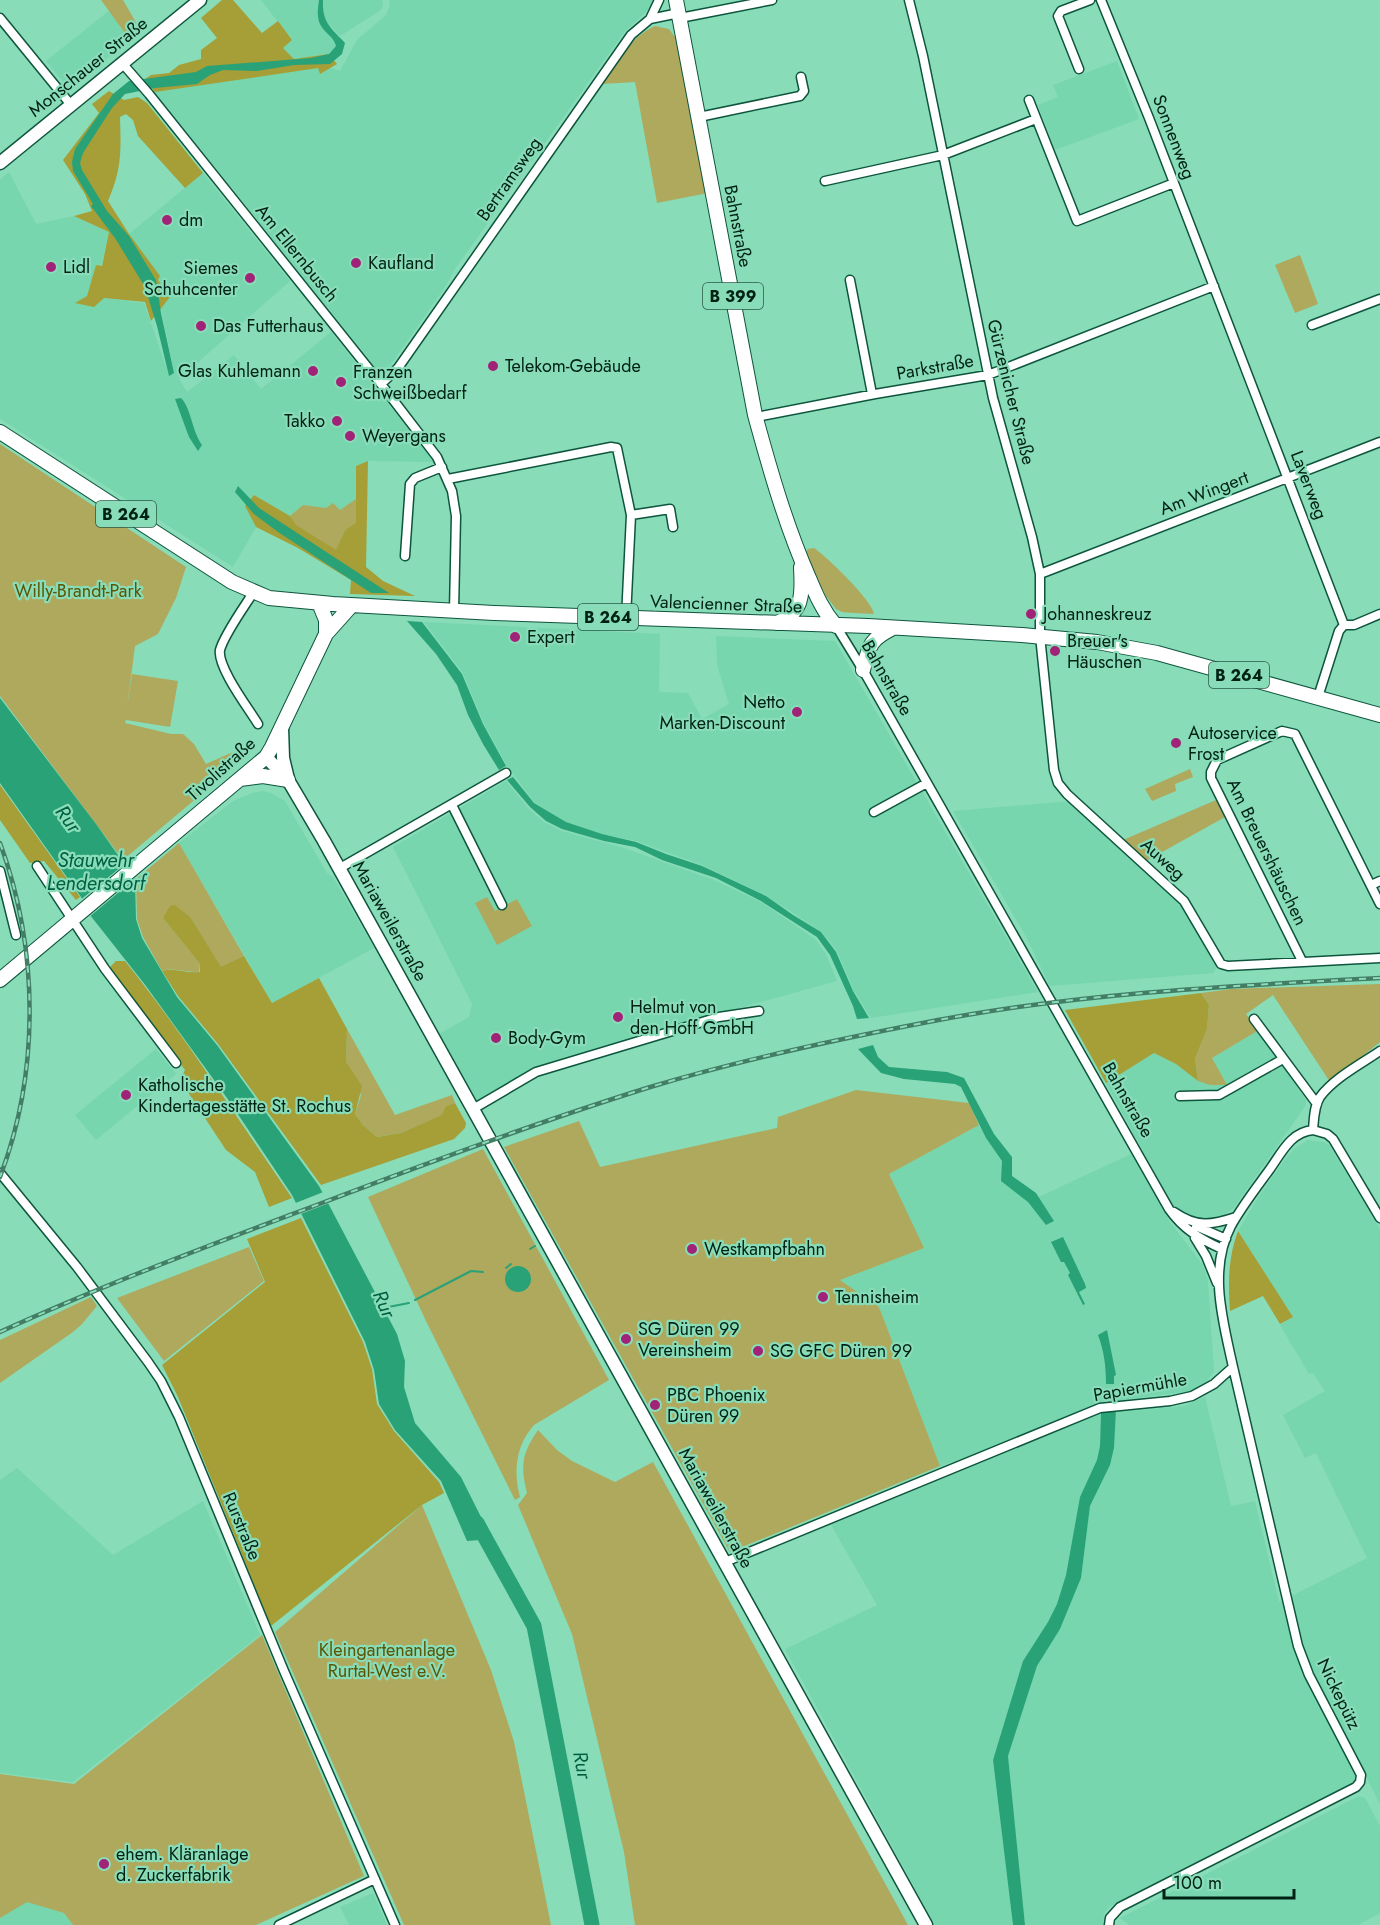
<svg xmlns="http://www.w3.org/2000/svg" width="1380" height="1925" viewBox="0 0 1380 1925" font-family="Jost,sans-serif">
  <rect width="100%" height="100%" fill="#88dcb8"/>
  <!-- built -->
  <path fill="#77d6ad" d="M261 0H319L318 20 321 26 334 40 336 46 329 54 294 59 283 48 292 40Z
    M323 0H382L383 6 381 10 340 36 325 20 323 12Z
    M389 0H655L645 13 625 31 455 269 445 287 390 366 382 370 377 369 155 92 318 67 320 74 330 68 340 71 357 40 386 15 390 5Z
    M110 10 130 40 73 86 66 85 46 61Z
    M1117 61 1139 119 1055 150 1038 105 1058 97 1053 85Z
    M9 172 36 224 74 216 109 232 101 266 96 265 87 296 76 303 103 298 144 303 169 375 174 373 161 308 169 296 158 280 160 276 129 234 203 173 290 281 179 379 187 392 234 355 261 389 331 332 435 462 368 461 356 466V499L340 511 303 505 290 516 254 495 245 506 256 527 233 567 0 419V180Z
    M424 622 660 634 659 692 688 693 702 719 729 704 717 665 716 636 835 641 1038 992 871 1018 854 991 837 951 822 932 767 896 702 865 636 841 602 834 566 822 534 802 507 766 484 724 463 673Z
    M506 781 529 809 544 822 562 831 624 848 714 880 761 902 815 939 826 954 837 981 732 1010 537 1067 475 1102 439 1034 469 1017 472 1004 393 847Z
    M263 791 271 793 285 801 327 873 333 877 374 948 272 1003 179 843 233 801 252 793Z
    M1072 801 1160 886 1180 901 1218 966 1213 973 1050 986 1024 933 953 811Z
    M1259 1030 1306 1100V1105L1233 1209 1218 1218 1194 1219 1173 1206 1106 1083 1154 1053 1176 1064 1198 1081 1226 1085 1212 1058Z
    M156 1049 176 1074 96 1140 75 1115Z
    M979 1125 1028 1202 1131 1154 1170 1222 1203 1265 1208 1281 1214 1371 1207 1381 1192 1391 1099 1403 988 1450 940 1466 879 1307 840 1280 923 1248 889 1174Z
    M1308 1140 1323 1142 1329 1145 1380 1229V1804L1366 1777 1109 1907 1104 1914 1103 1925H1025L1008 1756 1037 1666 1060 1629 1081 1578 1090 1506 1110 1465 1114 1448 1116 1410 1133 1411 1184 1406 1205 1397 1231 1506 1255 1501 1279 1602 1367 1558 1316 1453 1305 1458 1283 1415 1325 1391 1313 1373 1309 1374 1280 1325 1293 1317 1238 1231 1259 1196 1286 1158 1295 1148Z
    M1101 1413 1100 1446 1097 1460 1080 1497 1066 1575 1057 1604 1048 1622 1023 1661 993 1760 1013 1925H935L785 1649 877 1605 831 1525Z
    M17 1468 113 1555 203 1501 260 1635 73 1782 0 1773V1480Z
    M1359 1796 1365 1798 1380 1826V1913L1358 1925H1129L1120 1918Z
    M373 1893 387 1925H349L340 1907Z
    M27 1901 64 1913 73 1925H0V1918Z"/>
  <!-- green -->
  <path fill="#afa95d" d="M101 0H123L141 31 130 40Z
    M655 26 669 29 677 40 708 193 657 203 635 82 602 84C617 63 630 37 655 26Z
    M1300 255 1318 304 1295 313 1275 265Z
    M0 444 186 567 176 598 158 634 135 646 127 708 132 674 178 681 170 727 126 720 125 723 171 734H183L194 744 206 764 233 752 236 765 123 860 0 696Z
    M356 499V524L345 530 336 551 295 525 290 516 303 505 326 508 333 503 340 510Z
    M814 548C826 556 873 601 874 614L853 613 842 612 836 609 826 596 804 555 808 549Z
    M1190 769 1193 777 1175 784 1176 791 1152 801 1145 789Z
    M1216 800 1225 817 1146 861 1123 840Z
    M179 843 244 956 221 968 191 918H163L200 964 199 972C186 973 175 967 162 971L143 937 137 919 136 879Z
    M487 897 495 911 517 899 532 926 497 945 475 903Z
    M1380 984V1042L1330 1082 1273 995 1246 1014 1259 1030 1212 1058 1227 1085H1210L1198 1081 1195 1059 1207 1029 1209 1005 1201 993 1231 989Z
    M347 1029 395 1115 452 1095 455 1103 446 1106 443 1115 401 1133 377 1137 363 1125 355 1114 361 1095 346 1062Z
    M856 1090 969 1103 979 1125 889 1174 924 1248 840 1280 879 1307 940 1466 730 1552 504 1147 579 1121 600 1167 777 1128 778 1117Z
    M483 1149 609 1380 534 1425C516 1445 513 1471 520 1497L515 1500 426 1321 368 1197Z
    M249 1247 264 1281 164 1361 117 1298Z
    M91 1297 97 1306 82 1324 73 1332 0 1383V1340Z
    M538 1430 557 1450 572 1461 615 1482 653 1462 908 1925H635L624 1852 572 1634 518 1505 527 1493C520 1466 522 1453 538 1430Z
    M422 1505 491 1670 514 1742 551 1925H404L275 1632Z
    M262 1635 364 1876 256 1925H73L64 1913 27 1902 0 1918V1774L74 1784Z"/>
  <!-- forest -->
  <path fill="#a69e37" d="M222 0H233L262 33 278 21 292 40 283 48 294 59 329 54 337 64 320 74 318 68 155 92 145 79 151 75 169 73 179 65 201 59V50L217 38 201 18Z
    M109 91 124 100 138 97 147 103 203 173 185 188 138 136 133 120 126 114 120 117C121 152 122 168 108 201L129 234 160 276 158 280 170 297 151 321 145 302 104 298 94 307 75 303 87 296 96 265 102 266 109 232 74 216 92 211 85 194 63 160 99 113 92 104Z
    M368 461 366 567 383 581 415 596 350 594 351 580 298 548 256 527 245 506 254 495 290 516 296 525 336 550 345 530 356 523V466Z
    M0 785 80 897 76 900 44 861 30 863 0 820Z
    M175 905 191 918 221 967 244 956 272 1003 319 978 347 1029 346 1062 362 1086 355 1114 363 1125 377 1137 401 1133 442 1115 446 1106 455 1103 466 1123 465 1128 454 1139 321 1185 218 1044 178 996 162 971C175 967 186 974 200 972V964L163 918 170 906Z
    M116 961H125C185 1036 237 1118 292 1198L269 1207 255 1172 226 1150 180 1080 185 1070 108 969Z
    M1201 993 1209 1005 1207 1029 1195 1059 1198 1081 1176 1064 1154 1053 1106 1083 1065 1010Z
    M301 1218 363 1342 372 1369 377 1404 394 1431 439 1482 444 1493 422 1505 271 1626 178 1397 162 1365 265 1282 247 1239Z
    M1238 1231 1293 1317 1280 1324 1263 1296 1230 1311C1228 1284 1228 1257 1238 1231Z"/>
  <!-- water -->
  <path fill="#29a278" d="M319 0H323C322 23 331 28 345 43L342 54 330 64 294 65 257 71 223 70 210 75 197 84 155 88 125 94 112 108 83 153 80 163 82 170 107 211 129 236 156 280 161 313 174 373 169 376 157 326 145 287 115 238 91 206 93 204 73 171 72 162 75 149 113 94 129 81 196 72 207 66 311 58 329 54 336 46C334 37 326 34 321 26 316 18 318 8 319 0Z
    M181 398C191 408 192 431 202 445L198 451 189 437 175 399Z
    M238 486 259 508 389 593H371L278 532 254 514 235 492Z
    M407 621 422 622 462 674 483 724 506 766 499 770 483 744 468 715 457 685 436 654Z
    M0 698 96 824 135 879 136 919 142 938 177 997 217 1045 319 1186 397 1334 405 1361 404 1387 415 1423 461 1477 492 1539 467 1541 441 1481 395 1430 379 1404 374 1370 365 1342 292 1195 227 1098 146 986 90 915 81 897 0 783Z
    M513 777 534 803 566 822 602 834 636 842 666 854 702 866 766 896 793 915 821 932 836 952 853 991 869 1018 857 1019 853 1006 830 955 817 937 761 901 716 878 662 860 635 847 604 841 562 829 546 821 530 807 507 780Z
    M873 1045 878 1057 889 1067 947 1072 964 1078 994 1134 1012 1157V1176L1036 1193 1054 1221 1046 1225 1028 1202 1001 1181 1002 1161 986 1138 961 1087 955 1084 904 1079 881 1073 858 1049Z
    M1063 1237 1085 1284 1086 1288 1079 1292 1085 1304 1083 1305 1068 1275 1070 1273 1064 1262H1061L1051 1242Z
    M505 1279a13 13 0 1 1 26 0a13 13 0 1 1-26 0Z
    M1107 1330 1116 1375 1114 1376V1384H1106C1106 1366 1104 1351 1098 1335Z
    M1116 1410 1114 1448 1110 1465 1090 1506 1081 1578 1060 1629 1037 1666 1008 1756 1025 1925H1013L993 1760 1023 1661 1048 1622 1057 1604 1066 1575 1080 1497 1097 1460 1100 1446 1101 1413Z"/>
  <!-- pier -->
  <path fill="#88dcb8" d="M127 862 137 877 88 918 79 901Z
    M326 1191 332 1202 298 1215 293 1204Z"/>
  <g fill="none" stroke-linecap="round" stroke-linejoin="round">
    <!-- stream -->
    <path stroke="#29a278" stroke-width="2" d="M530 1249 535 1246
      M506 1268 511 1264
      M415 1300 471 1271 483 1272
      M383 1308 409 1303"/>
    <!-- river -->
    <path stroke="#29a278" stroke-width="15" d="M477 1523 534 1626 592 1925"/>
    <!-- street casing -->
    <g stroke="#0e553d" stroke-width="11">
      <path id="street" d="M909 0 923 56 993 398 1032 537 1040 574V636L1054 770 1058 783 1067 794 1184 901 1221 964 1228 966 1380 958
        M1101 0 1149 118 1344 625 1339 631 1318 697
        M0 18 71 105
        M680 18 772 0
        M650 19 659 0
        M122 63 149 94 381 384 437 457 452 491 456 516 454 611
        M1079 69 1058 16 1061 11 1090 0
        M1029 100 1077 221 1174 183
        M699 117 800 96 804 91 801 77
        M825 181 943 155 1036 119
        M850 280 872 394
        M1312 325 1380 299
        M381 384 398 368 631 35 650 19 679 13
        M756 417 875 394 988 375 1214 286
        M448 479 611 447 617 448 631 515 626 618
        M631 515 670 509 673 527
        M405 556 410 484 415 478 442 467
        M1040 574 1380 442
        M253 593C244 607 224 635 220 650 217 667 249 709 258 724
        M1344 625H1354L1380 614
        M836 626 863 670 1169 1209C1183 1229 1200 1239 1222 1249
        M452 805 502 905
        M874 812 927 783
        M37 866 105 969 176 1063
        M340 868 506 773
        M0 871 16 935
        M1371 885 1380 881
        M1302 961 1211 778V772L1217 760 1282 731 1295 734 1380 904
        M1254 1019 1317 1104
        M1180 1096 1219 1095 1283 1059
        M473 1109 536 1072 719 1017 759 1011
        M1313 1130 1327 1134 1333 1139 1380 1218
        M0 1173 77 1267 148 1362 161 1381 179 1417 284 1671 395 1925
        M1174 1212C1197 1228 1212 1225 1236 1217
        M1196 1226 1226 1239
        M1195 1238 1206 1256 1217 1283
        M725 1562 1100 1408 1170 1401 1192 1396 1214 1384 1233 1367C1223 1321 1208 1270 1231 1226 1242 1206 1257 1187 1270 1169 1282 1152 1291 1132 1313 1130 1314 1119 1314 1106 1320 1097 1334 1078 1361 1064 1380 1051
        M279 1925 375 1879
        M1109 1925 1110 1918 1120 1907 1356 1787 1360 1782 1361 1775 1309 1675 1298 1646 1233 1367"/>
    </g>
    <!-- secondary casing -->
    <g stroke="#0e553d" stroke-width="15">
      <path id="secondary" d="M0 163 200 0
        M282 728 283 758 288 779
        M266 757 288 780 324 841 926 1925"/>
    </g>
    <!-- primary casing -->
    <g stroke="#0e553d" stroke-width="16">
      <path id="primary" d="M676 0 755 415C770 470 786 526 809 578 816 595 823 611 836 626
        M0 432 232 582 269 598 333 604 494 613 868 626 1022 635 1097 642 1157 653 1380 715
        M777 623C805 611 802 593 801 567
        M326 634 351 606
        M863 670C869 647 869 640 891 629
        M240 779 263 776 288 780
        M0 980 266 757 272 747 326 634V620L319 603"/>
    </g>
    <!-- street -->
    <use href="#street" stroke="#fff" stroke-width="8"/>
    <!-- secondary -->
    <use href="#secondary" stroke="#fff" stroke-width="12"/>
    <!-- primary -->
    <use href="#primary" stroke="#fff" stroke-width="14"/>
    <!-- rail casing -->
    <g stroke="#437d65" stroke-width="4.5">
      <path id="rail" d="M0 843C39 949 40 1072 0 1177
        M0 1332C103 1285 208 1246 314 1206 424 1164 535 1123 647 1088 739 1060 834 1040 928 1022 1077 993 1229 986 1380 978"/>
    </g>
    <!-- rail -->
    <use href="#rail" stroke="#88dcb8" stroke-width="2" stroke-dasharray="7" stroke-linecap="butt"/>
  </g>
  <!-- markers -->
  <g fill="#a02377" stroke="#88dcb8" stroke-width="2">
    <circle cx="167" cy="220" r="6"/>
    <circle cx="356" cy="263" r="6"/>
    <circle cx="51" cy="267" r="6"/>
    <circle cx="250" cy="278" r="6"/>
    <circle cx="201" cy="326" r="6"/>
    <circle cx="493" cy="366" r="6"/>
    <circle cx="313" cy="371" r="6"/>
    <circle cx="341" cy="382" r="6"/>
    <circle cx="337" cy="421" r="6"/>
    <circle cx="350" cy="436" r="6"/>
    <circle cx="1031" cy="614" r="6"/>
    <circle cx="515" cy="637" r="6"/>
    <circle cx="1055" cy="651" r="6"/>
    <circle cx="797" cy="712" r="6"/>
    <circle cx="1176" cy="743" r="6"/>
    <circle cx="618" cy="1017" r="6"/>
    <circle cx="496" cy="1038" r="6"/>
    <circle cx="126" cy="1095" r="6"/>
    <circle cx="692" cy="1249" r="6"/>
    <circle cx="823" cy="1297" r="6"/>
    <circle cx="626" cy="1339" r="6"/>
    <circle cx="758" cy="1351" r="6"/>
    <circle cx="655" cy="1405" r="6"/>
    <circle cx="104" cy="1864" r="6"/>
  </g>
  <g text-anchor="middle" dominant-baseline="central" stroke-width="4.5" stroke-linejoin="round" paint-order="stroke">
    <!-- shield labels -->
    <g fill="#88dcb8" stroke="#295a46" stroke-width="1.5">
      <rect x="703" y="283" width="60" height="26" rx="4.5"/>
      <rect x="96" y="501" width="60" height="26" rx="4.5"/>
      <rect x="578" y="604" width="60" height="26" rx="4.5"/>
      <rect x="1209" y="662" width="60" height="26" rx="4.5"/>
    </g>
    <g font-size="16" font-weight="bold" fill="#002215">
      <text x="733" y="296">B 399</text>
      <text x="126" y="514">B 264</text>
      <text x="608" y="617">B 264</text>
      <text x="1239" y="675">B 264</text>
    </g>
    <!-- street labels -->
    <g font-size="18" fill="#002215" stroke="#88dcb8">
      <text transform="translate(88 67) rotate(-39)">Monschauer Straße</text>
      <text transform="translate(1174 137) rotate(69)">Sonnenweg</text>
      <text transform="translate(509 179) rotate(-55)">Bertramsweg</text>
      <text transform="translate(738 226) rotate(79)">Bahnstraße</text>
      <text transform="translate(297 253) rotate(51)">Am Ellernbusch</text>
      <text transform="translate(935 367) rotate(-10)">Parkstraße</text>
      <text transform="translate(1011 392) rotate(76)">Gürzenicher Straße</text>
      <text transform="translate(1309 485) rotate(69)">Laverweg</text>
      <text transform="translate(1204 493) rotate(-21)">Am Wingert</text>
      <text transform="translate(726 604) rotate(2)">Valencienner Straße</text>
      <text transform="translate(887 678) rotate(60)">Bahnstraße</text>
      <text transform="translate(221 769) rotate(-42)">Tivolistraße</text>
      <text transform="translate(1267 852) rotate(64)">Am Breuershäuschen</text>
      <text transform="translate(1163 859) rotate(42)">Auweg</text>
      <text transform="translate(390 921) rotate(61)">Mariaweilerstraße</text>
      <text transform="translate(1128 1100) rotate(60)">Bahnstraße</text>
      <text transform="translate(1140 1387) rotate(-10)">Papiermühle</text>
      <text transform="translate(716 1508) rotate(61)">Mariaweilerstraße</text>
      <text transform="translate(242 1526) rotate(67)">Rurstraße</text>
      <text transform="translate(1339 1694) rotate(64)">Nickepütz</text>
    </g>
    <!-- poi labels -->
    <g font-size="18" fill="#002215" stroke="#88dcb8" text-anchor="start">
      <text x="179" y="220">dm</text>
      <text x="368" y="263">Kaufland</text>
      <text x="63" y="267">Lidl</text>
      <text x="238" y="268" text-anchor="end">Siemes<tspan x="238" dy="21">Schuhcenter</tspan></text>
      <text x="213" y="326">Das Futterhaus</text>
      <text x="505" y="366">Telekom-Gebäude</text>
      <text x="301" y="371" text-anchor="end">Glas Kuhlemann</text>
      <text x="353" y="372">Franzen<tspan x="353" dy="21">Schweißbedarf</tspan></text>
      <text x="325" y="421" text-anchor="end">Takko</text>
      <text x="362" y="436">Weyergans</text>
      <text x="1043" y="614">Johanneskreuz</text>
      <text x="527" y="637">Expert</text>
      <text x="1067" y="641">Breuer's<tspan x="1067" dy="21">Häuschen</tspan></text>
      <text x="785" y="702" text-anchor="end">Netto<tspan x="785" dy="21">Marken-Discount</tspan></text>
      <text x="1188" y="733">Autoservice<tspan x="1188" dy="21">Frost</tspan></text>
      <text x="630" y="1007">Helmut von<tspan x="630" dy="21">den Hoff GmbH</tspan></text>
      <text x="508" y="1038">Body-Gym</text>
      <text x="138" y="1085">Katholische<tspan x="138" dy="21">Kindertagesstätte St. Rochus</tspan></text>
      <text x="704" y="1249">Westkampfbahn</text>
      <text x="835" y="1297">Tennisheim</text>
      <text x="638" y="1329">SG Düren 99<tspan x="638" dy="21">Vereinsheim</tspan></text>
      <text x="770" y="1351">SG GFC Düren 99</text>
      <text x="667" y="1395">PBC Phoenix<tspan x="667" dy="21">Düren 99</tspan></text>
      <text x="116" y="1854">ehem. Kläranlage<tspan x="116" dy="21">d. Zuckerfabrik</tspan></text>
    </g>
    <!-- park labels -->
    <g font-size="18" fill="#5b5504" stroke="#88dcb8">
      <text x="78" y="591">Willy-Brandt-Park</text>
      <text x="387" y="1650">Kleingartenanlage<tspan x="387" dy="21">Rurtal-West e.V.</tspan></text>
    </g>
    <!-- water labels -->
    <g font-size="20" font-style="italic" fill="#005f42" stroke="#88dcb8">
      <text transform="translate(68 819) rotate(54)">Rur</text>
      <text x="96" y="860">Stauwehr<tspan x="96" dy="23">Lendersdorf</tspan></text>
      <text transform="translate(384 1304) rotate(66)">Rur</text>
      <text transform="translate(582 1765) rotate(79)">Rur</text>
    </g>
  </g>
  <!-- scale -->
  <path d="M1164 1889v9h130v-9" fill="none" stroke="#002215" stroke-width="3"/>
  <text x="1173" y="1889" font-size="18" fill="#002215" stroke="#88dcb8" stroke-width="4.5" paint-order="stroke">100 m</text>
</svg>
